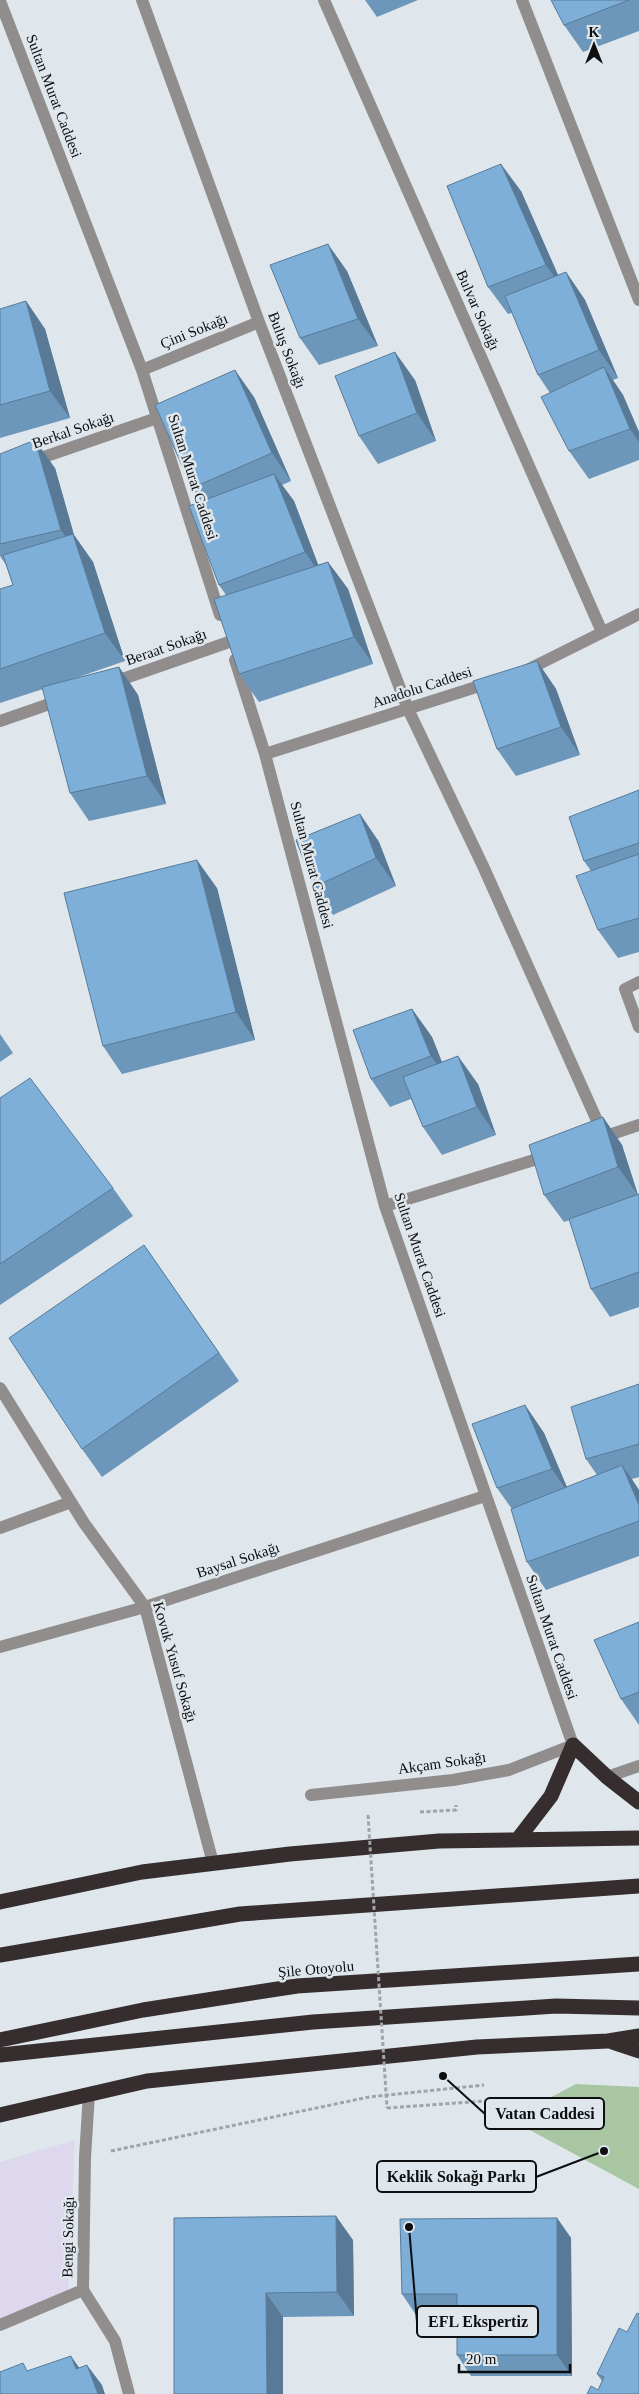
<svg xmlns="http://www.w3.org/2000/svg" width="639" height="2394" viewBox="0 0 639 2394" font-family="'Times New Roman',serif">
  <rect width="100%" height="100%" fill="#dfe7ed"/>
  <!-- commercial -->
  <path fill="#ddd8ee" d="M75 2140 68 2293 0 2321V2162Z"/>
  <!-- green -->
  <path fill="#a8c6a1" d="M576 2084 639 2087V2189L500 2114 525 2111Z"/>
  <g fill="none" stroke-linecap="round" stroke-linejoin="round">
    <!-- path -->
    <path stroke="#9ea4a9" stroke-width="3" stroke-dasharray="4 2.5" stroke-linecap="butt" d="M420 1812 456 1810V1805
      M387 2108 485 2101
      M111 2151 369 2097 484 2085"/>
    <!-- lane -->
    <path stroke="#918d8d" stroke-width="12" d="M83 2290 115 2341 129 2394"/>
    <!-- street -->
    <path stroke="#918d8d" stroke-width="12" d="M142 0 259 322 408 709 483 866 603 1134
      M324 0 602 632
      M522 0 639 300
      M0 1 142 370 220 615
      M142 370 259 322
      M0 472 157 418
      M235 660 265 754 385 1206 573 1745 509 1770 453 1780 311 1795
      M525 671 639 614
      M111 683 229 642
      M0 721 61 700
      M265 754 492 682
      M639 982 625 989 639 1027
      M600 1138 639 1125
      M385 1206 550 1155
      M0 1388 84 1523 145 1607 213 1863
      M0 1528 71 1502
      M0 1647 145 1607 485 1496
      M607 1777 639 1766
      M0 2325 83 2290 85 2157 89 2094"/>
    <!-- highway -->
    <path stroke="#362e2e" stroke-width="15" d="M518 1839 551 1796 573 1745 607 1777 639 1802
      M0 1902 142 1872 290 1854 439 1841 639 1838
      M0 1955 240 1914 639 1886
      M0 2040 143 2010 297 1986 639 1964
      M612 2042 639 2051
      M0 2055 313 2022 556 2006 639 2008
      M0 2115 147 2081 477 2047 608 2041 639 2036"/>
    <!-- path-bridge -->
    <path stroke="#9ea4a9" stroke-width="3" stroke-dasharray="4 2.5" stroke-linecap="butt" d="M368 1815 387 2108"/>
  </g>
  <!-- wall -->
  <path fill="#6c96ba" d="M365 0H418L377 17Z
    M551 0H639V31L583 52 564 25Z
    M521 191 558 275 566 272 585 300 618 378 613 380 623 395 639 432V460L589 479 569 451 550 393 538 375 512 313 508 314 488 287Z
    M347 271 378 346 319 365 300 338Z
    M26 301 45 329 70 418 0 438V309Z
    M415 380 436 441 378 464 359 436Z
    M254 397 291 481 282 485 294 501 318 565 328 562 348 589 373 664 259 702 239 674 226 595 219 585 201 501 192 488Z
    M0 454 55 468 74 535 93 562 125 661 67 681 119 667 138 695 166 804 89 821 70 793 43 689 0 703V589L13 585 6 565 0 556Z
    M537 661 556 689 580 755 516 776 497 749Z
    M639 790V952L618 958 598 930 591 871 584 861Z
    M360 814 379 842 396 886 333 915 314 887Z
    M217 888 255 1040 122 1074 103 1046Z
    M412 1009 432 1037 442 1062 478 1084 496 1135 442 1155 423 1127 411 1099 390 1107 371 1079Z
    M0 1034 13 1053 0 1062Z
    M0 1098 113 1188 133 1216 0 1305Z
    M603 1117 622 1145 638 1195 639 1194V1307L610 1317 591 1289 570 1220 564 1222 544 1195Z
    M144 1245 239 1381 102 1477 82 1449Z
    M639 1384V1477L632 1479 639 1490V1556L546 1590 527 1562 512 1509 497 1488 525 1405 544 1433 567 1487 597 1475 586 1459Z
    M639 1622V1725L621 1699Z
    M174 2218 353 2240 354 2316 283 2317V2394H174Z
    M557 2218 571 2238 572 2376H471L457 2355V2314L416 2315 402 2294Z
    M627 2332 598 2390 602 2381 597 2374Z"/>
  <!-- shaded-wall -->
  <path fill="#587a97" d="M501 164 521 191 566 293 546 265Z
    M328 244 347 271 378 346 358 319Z
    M566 272 585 300 618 378 599 350Z
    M26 301 45 329 70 418 50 391Z
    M395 352 415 380 436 441 417 413Z
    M604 367 623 395 639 432V442L630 429Z
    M235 370 254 397 291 481 272 453Z
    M35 440 55 468 74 535 93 562 125 661 105 633 80 557 61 530Z
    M274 474 294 501 324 580 305 552Z
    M328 562 348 589 373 664 354 637Z
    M537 661 556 689 580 755 561 727Z
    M119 667 138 695 166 804 147 776Z
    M360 814 379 842 396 886 376 858Z
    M197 860 217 888 255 1040 236 1012Z
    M412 1009 432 1037 450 1083 431 1056Z
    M458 1056 478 1084 496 1135 477 1107Z
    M603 1117 622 1145 638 1195 618 1167Z
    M525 1405 544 1433 571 1497 552 1469Z
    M622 1465 639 1490V1505Z
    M336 2216 353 2240 354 2316 337 2292Z
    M557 2218 571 2238 572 2376 557 2355Z
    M266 2293 283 2317V2394H267Z
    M71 2356 85 2376 76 2369Z
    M87 2365 102 2385 105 2394H98Z"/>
  <!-- building -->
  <path fill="#7eafd8" stroke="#587a97" d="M551 0H629L564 25Z
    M501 164 546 265 488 287 447 186Z
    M328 244 358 319 300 338 270 265Z
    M566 272 599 350 538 375 505 296Z
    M26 301 50 391 0 405V309Z
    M395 352 417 413 359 436 335 376Z
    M604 367 630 429 569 451 541 397Z
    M235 370 272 453 192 488 155 405Z
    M35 440 61 530 0 544V454Z
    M274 474 305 552 219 585 189 506Z
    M73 534 105 633 0 669V589L13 585 3 555Z
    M328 562 354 637 239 674 214 599Z
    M537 661 561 727 497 749 473 681Z
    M119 667 147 776 70 793 42 687Z
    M639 790V843L584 861 569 817Z
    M360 814 376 858 314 887 296 840Z
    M639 854V918L598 930 576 876Z
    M197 860 236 1012 103 1046 64 893Z
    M412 1009 431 1056 371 1079 353 1030Z
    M458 1056 477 1107 423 1127 403 1077Z
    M30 1078 113 1188 0 1264V1098Z
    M603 1117 618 1167 544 1195 529 1145Z
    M639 1194V1272L591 1289 569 1219Z
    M144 1245 219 1353 82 1449 9 1338Z
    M639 1384V1444L586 1459 571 1407Z
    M525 1405 552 1469 497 1488 472 1424Z
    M622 1465 639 1505V1521L527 1562 511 1509Z
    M639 1622V1692L621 1699 594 1640Z
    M336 2216 337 2292 266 2293 267 2394H174V2218Z
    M557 2218V2355H457V2294H402L400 2219Z
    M637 2313 639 2314V2394H587L591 2386 598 2390 604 2377 597 2374 619 2328 627 2332Z
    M71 2356 76 2369 87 2365 98 2394H0V2372L23 2363 27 2371Z"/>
  <g text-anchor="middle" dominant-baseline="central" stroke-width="5" stroke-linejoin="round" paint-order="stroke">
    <!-- street labels -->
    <g font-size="15" fill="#0c0e10" stroke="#dfe7ed">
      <text transform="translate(54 96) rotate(69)">Sultan Murat Caddesi</text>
      <text transform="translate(478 310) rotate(66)">Bulvar Sokağı</text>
      <text transform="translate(194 331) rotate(-22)">Çini Sokağı</text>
      <text transform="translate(287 350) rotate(69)">Buluş Sokağı</text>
      <text transform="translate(73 430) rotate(-19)">Berkal Sokağı</text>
      <text transform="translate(193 477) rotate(72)">Sultan Murat Caddesi</text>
      <text transform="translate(166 647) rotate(-19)">Beraat Sokağı</text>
      <text transform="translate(422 687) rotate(-18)">Anadolu Caddesi</text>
      <text transform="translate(312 865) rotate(75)">Sultan Murat Caddesi</text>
      <text transform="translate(420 1255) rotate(71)">Sultan Murat Caddesi</text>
      <text transform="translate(238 1560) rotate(-18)">Baysal Sokağı</text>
      <text transform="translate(552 1637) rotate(71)">Sultan Murat Caddesi</text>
      <text transform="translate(175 1662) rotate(74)">Kovuk Yusuf Sokağı</text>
      <text transform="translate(442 1763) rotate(-8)">Akçam Sokağı</text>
      <text transform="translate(316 1969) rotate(-5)">Şile Otoyolu</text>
      <text transform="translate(68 2237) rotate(-89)">Bengi Sokağı</text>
    </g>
  </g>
  <!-- callouts -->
  <path fill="none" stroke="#0c0e10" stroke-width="2" d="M443 2076L485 2114M604 2151L536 2177M409 2227L417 2322"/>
  <g fill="#0c0e10" stroke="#dfe7ed" stroke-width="2">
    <circle cx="443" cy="2076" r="5"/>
    <circle cx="604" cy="2151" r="5"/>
    <circle cx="409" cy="2227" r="5"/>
  </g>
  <g fill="#dfe7ed" stroke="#0c0e10" stroke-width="2">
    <rect x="485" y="2098" width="119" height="31" rx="5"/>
    <rect x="377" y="2161" width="159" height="31" rx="5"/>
    <rect x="417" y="2306" width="121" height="31" rx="5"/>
  </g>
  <g font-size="16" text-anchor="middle" font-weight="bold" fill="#0c0e10">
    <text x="545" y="2119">Vatan Caddesi</text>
    <text x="456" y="2182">Keklik Sokağı Parkı</text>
    <text x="478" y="2327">EFL Ekspertiz</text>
  </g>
  <!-- north arrow -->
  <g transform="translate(594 45)" stroke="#dfe7ed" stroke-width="4" paint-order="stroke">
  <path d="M0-4L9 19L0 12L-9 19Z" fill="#0c0e10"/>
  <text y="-8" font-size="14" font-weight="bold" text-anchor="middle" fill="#0c0e10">K</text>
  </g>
  <!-- scale -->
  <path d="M459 2364v8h111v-8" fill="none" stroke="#0c0e10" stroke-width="2.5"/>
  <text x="466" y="2364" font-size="15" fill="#0c0e10" stroke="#dfe7ed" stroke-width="4" paint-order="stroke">20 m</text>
</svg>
